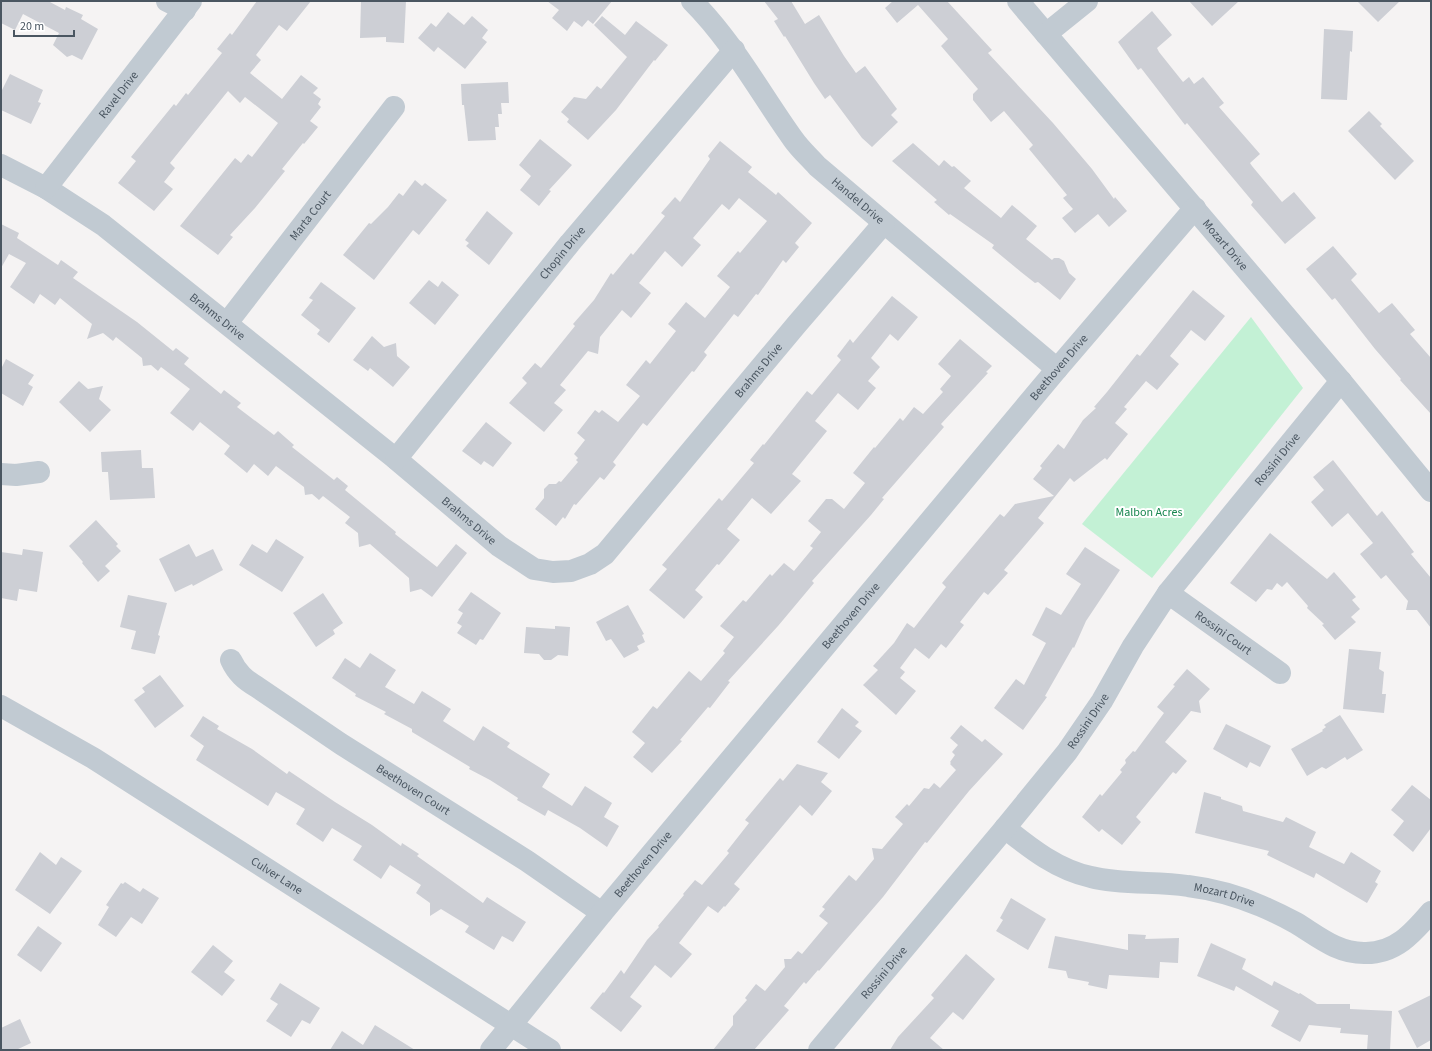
<svg xmlns="http://www.w3.org/2000/svg" width="1432" height="1051" viewBox="0 0 1432 1051" font-family="'Source Sans 3',sans-serif">
  <rect width="100%" height="100%" fill="#f5f3f3"/>
  <!-- green -->
  <path fill="#c3f1d5" d="M1251 317 1303 388 1152 578 1082 524Z"/>
  <!-- building -->
  <path fill="#cdcfd5" d="M1 1H48L65 10 66 7 83 15 81 19 98 29 82 60 72 55 67 57 53 45 59 33 23 14 15 30 1 23Z
    M257 1H311L287 31 279 25 256 55 261 60 250 73 282 99 301 75 318 88 313 93 321 99 318 104 321 107 310 121 318 127 304 144 303 143 282 169 285 171 255 208 230 235 233 237 218 255 180 226 235 158 241 163 248 154 252 157 278 123 245 97 240 103 228 91 170 163 175 168 164 182 173 189 154 211 118 183 136 161 131 157 174 104 176 106 186 93 188 95 222 53 217 49 230 33 232 35Z
    M361 1H406L404 43 386 42V37L360 38Z
    M547 1H612L593 24 588 20 582 27 574 21 567 31 552 18 559 10Z
    M764 1H791L805 24 819 15 844 56 856 73 865 66 897 109 891 115 898 122 872 147 862 138 830 95 825 99 814 83 785 36 784 37 774 21 778 19Z
    M893 1H947L992 50 988 53 1053 123 1092 169 1114 199 1115 197 1127 211 1109 227 1098 214 1075 233 1062 218 1073 209 1063 198 1067 195 1029 149 1033 145 1004 111 991 122 973 100V94L978 89 941 46 948 39 918 5 897 23 885 8Z
    M1189 1H1239L1212 26Z
    M1357 1H1400L1378 22Z
    M1152 11 1172 35 1157 48 1159 52 1183 82 1189 77 1194 84 1203 77 1224 103 1219 107 1260 154 1250 163 1252 166 1282 202 1294 192 1316 218 1285 244 1251 205 1253 202 1187 123 1185 125 1141 68 1138 70 1118 42Z
    M448 12 464 25 472 16 488 30 482 38 487 42 465 69 438 47 434 52 418 38 431 23 436 27Z
    M602 16 625 35 636 21 668 45 655 61 654 60 616 110 588 140 567 122 569 119 561 112 574 97 586 99 597 86 601 89 627 57 594 25Z
    M1324 29 1353 31 1352 52 1350 51 1347 100 1321 99Z
    M10 74 43 90 38 102 41 103 31 124 1 110V92Z
    M508 82 509 103H501L502 114H498L499 127H495L496 140 468 141 464 105H462L461 84Z
    M1369 111 1382 124 1380 126 1414 161 1395 180 1348 131Z
    M540 139 572 165 549 190 551 191 539 206 520 190 531 176 519 165Z
    M720 141 752 167 748 172 776 195 778 192 812 223 795 243 799 247 786 263 783 260 758 295 756 294 738 317 734 314 704 352 707 355 694 372 692 371 647 426 643 423 613 462 616 465 604 480 600 477 576 505 574 504 565 519 563 517 556 526 535 509 544 498V489L549 484H556L559 481 561 482 578 462 576 460 578 458 574 454 585 440 577 433 595 410 599 413 602 410 618 422 640 396 626 385 646 360 650 364 676 331 668 324 686 302 705 318 730 287 717 276 738 251 740 253 767 221 739 198 729 210 722 204 693 238 701 245 682 267 665 251 639 283 651 293 631 318 622 310 600 337 598 354 588 351 560 385 566 390 554 403 563 410 544 432 509 403 527 383 522 378 535 363 541 368 575 326 573 324 594 300 611 273 613 275 631 253 633 255 665 216 661 213 675 197 680 202 710 159 708 156Z
    M913 143 939 166 944 160 952 167 954 166 971 181 964 188 1001 218 1012 205 1037 226 1026 239 1052 260 1054 258H1059L1064 261 1069 273 1076 279 1060 300 1038 282 1035 283 1021 272 992 248 994 245 950 214 949 215 934 202 937 200 892 161Z
    M415 180 422 186 425 183 447 200 419 235 413 230 374 280 343 255 369 223 371 224 388 207 399 193 403 196Z
    M487 211 513 233 489 265 466 246 469 243 465 240Z
    M1 224 19 233 17 238 58 265 61 260 78 272 73 278 137 322 173 351 176 348 189 358 184 364 221 394 224 390 241 403 237 407 274 435 278 431 294 445 292 447 334 480 337 477 348 486 345 490 396 532 395 534 437 567 456 544 467 553 432 597 421 589 410 592 409 578 370 544 359 547 358 533 345 523 350 517 323 496 319 500 312 494 305 495 304 487 276 466 268 476 254 464 247 473 224 454 230 446 200 422 193 431 170 413 190 389 161 367 158 371 151 365 143 366 142 358 116 337 113 341 103 333 87 339 92 324 60 298 55 305 40 294 34 304 10 287 26 263 9 254 1 268Z
    M1333 246 1357 274 1351 280 1379 313 1392 303 1415 330 1410 334 1431 358V414L1400 380 1401 379 1375 349 1335 298 1332 300 1306 269Z
    M429 280 438 287 442 281 459 295 435 325 409 303Z
    M321 282 356 308 329 343 317 334 320 330 301 315 313 300 309 298Z
    M1193 290 1225 316 1205 341 1191 330 1170 356 1179 364 1157 390 1146 381 1124 407 1127 409 1115 423 1128 434 1107 460 1105 458 1074 482 1070 478 1038 518 1044 523 1004 570 1008 573 988 595 984 592 960 622 964 625 946 648 941 644 929 659 915 648 900 668 905 672 900 678 916 691 896 715 863 685 878 670 873 666 894 643 907 623 914 628 946 587 942 583 1000 514 1004 517 1015 504 1054 496 1033 479 1042 468 1040 466 1058 444 1064 449 1083 420 1096 408 1094 407 1107 392 1137 354 1140 356Z
    M892 296 918 317 898 341 890 334 871 358 880 367 868 381 876 388 858 410 838 393 815 421 827 431 792 474 801 481 771 514 752 498 727 529 740 540 719 565 717 564 695 590 703 597 684 619 649 590 667 569 662 565 719 498 722 501 754 463 750 460 763 444 764 445 807 391 812 395 841 360 837 356 850 339 853 343Z
    M372 336 384 347 396 343 397 356 410 367 393 387 370 368 368 371 353 360Z
    M960 339 992 366 986 372 988 373 941 424 944 427 882 498 884 499 871 515 812 581 814 583 778 626 728 681 730 682 710 708 708 707 680 740 682 741 652 773 633 757 645 743 632 732 653 706 657 709 689 671 701 681 725 653 723 651 734 637 720 626 743 600 746 602 770 574 772 576 784 563 794 571 813 548 810 546 821 532 808 521 826 499H832L844 509 865 483 853 473 874 447 875 448 900 418 903 421 914 407 923 414 943 392 940 389 951 376 938 364Z
    M6 359 34 375 28 384 33 387 23 406 1 393V369Z
    M79 381 88 389 103 386 99 399 111 410 90 432 59 402Z
    M486 422 512 443 493 467 484 461 481 465 462 451Z
    M141 450 142 468H153L155 498 110 500 108 472H102L101 452Z
    M1333 460 1377 516 1382 511 1414 552 1411 554 1431 578V628L1417 610H1406L1408 601 1386 575 1381 579 1360 554 1373 543 1348 513 1332 527 1311 502 1324 490 1313 477Z
    M96 520 118 544 116 546 121 551 105 566 110 571 98 582 82 563 83 562 69 546Z
    M1270 533 1327 579 1334 572 1356 597 1352 600 1360 609 1351 617 1356 622 1335 640 1322 625 1324 624 1307 608 1308 606 1287 582 1282 587 1277 583 1272 590 1267 589 1256 602 1230 583Z
    M276 539 304 557 282 592 239 565 252 544 267 553Z
    M189 544 196 557 213 549 223 570 193 586 192 584 175 592 159 559Z
    M1085 547 1120 570 1086 621 1074 648 1073 647 1045 696 1047 697 1023 730 994 708 1016 679 1024 685 1046 643 1032 635 1046 607 1061 615 1081 584 1066 574Z
    M23 549 43 552 37 592 19 589 17 601 1 598V552L22 555Z
    M471 592 501 613 483 640 480 639 476 645 457 633 462 626 457 623 463 613 458 610Z
    M323 593 343 623 333 630 335 634 316 647 293 613Z
    M128 595 167 603 158 635 160 636 155 654 131 649 136 631 120 627Z
    M628 605 644 634 642 635 645 642 637 646 639 650 624 658 611 639 606 641 596 622Z
    M555 626 570 627 568 656 558 655 551 660H544L539 654 524 653 526 627 555 629Z
    M1349 649 1381 652 1379 669 1384 672 1382 694H1386L1384 713 1343 709Z
    M370 653 396 670 385 687 414 704 422 691 451 709 443 721 474 741 483 726 510 743 507 747 550 774 542 787 572 806 585 786 612 803 604 817 619 826 607 847 580 828 548 810 545 816 517 800 518 798 490 780 469 769 470 767 412 732V729L384 714 386 712 355 696 356 694 332 678 345 658 360 668Z
    M1187 669 1210 689 1199 701 1201 713 1191 711 1165 742 1187 761 1176 774 1173 772 1136 817 1141 822 1122 845 1102 829 1099 832 1082 817 1100 794 1102 796 1122 772 1120 770 1126 763 1125 760 1133 751 1135 752 1164 713 1157 707 1175 686 1173 685Z
    M160 675 184 706 155 728 134 700 145 692 142 688Z
    M842 708 859 722 855 726 862 731 839 759 817 742Z
    M1340 715 1363 750 1347 760 1345 757 1326 769 1322 767 1307 776 1291 749 1323 731 1322 730 1326 727 1324 725Z
    M203 716 219 726 217 729 252 749 287 774 289 771 335 802 372 825 401 846 402 843 419 854 417 856 483 903 487 897 526 922 513 942 502 936 494 950 465 932 469 926 441 909 430 916V903L416 893 421 885 390 865 381 879 353 860 362 846 332 828 323 842 296 824 305 809 276 792 268 806 196 760 204 746 190 736Z
    M1226 724 1271 746 1260 767 1250 762 1247 768 1213 749Z
    M961 725 982 742 985 739 1003 754 969 791 927 843 925 842 883 897 819 971 818 970 806 984 804 982 784 1006 789 1010 754 1050H713L733 1025V1016L747 1000 745 998 756 984 765 991 785 967 784 959H791L798 951 802 954 828 923 819 916 825 909 822 907 849 875 856 881 874 859 872 848 882 849 903 824 895 817 907 804 909 806 924 788 929 789 934 783 940 788 956 770 950 764 951 763 950 762 955 755 952 752 958 745 950 738Z
    M797 764 828 773 821 782 832 791 812 816 800 805 734 884 740 889 725 907 724 906 718 913 708 906 679 943 692 954 671 978 655 965 630 997 642 1006 621 1032 590 1008 603 992 604 993 621 970 624 974 647 940 659 927 658 926 684 895 683 894 695 880 702 885 729 853 727 851 749 823 745 820 780 778 783 781Z
    M1412 785 1431 800V828L1413 852 1393 835 1404 821 1391 810Z
    M1204 792 1221 797V799L1242 806 1243 811 1283 822 1286 817 1316 832 1309 847 1344 864 1351 852 1381 871 1375 882 1378 884 1367 903 1316 873 1314 878 1267 855 1269 851 1195 833Z
    M40 852 56 865 61 857 82 871 50 914 15 890Z
    M125 882 140 892 143 888 159 898 142 924 131 917 116 937 98 925 109 907 106 905 121 883 123 884Z
    M1011 898 1046 919 1028 950 996 931 1003 920 1000 918Z
    M38 926 62 943 41 972 17 955Z
    M1128 934 1146 935 1145 939 1179 938 1178 963 1160 962 1159 978 1109 975 1107 989 1088 985 1089 982 1068 978 1066 971 1048 968 1055 936 1128 950Z
    M1211 943 1246 959 1242 969 1272 986 1274 981 1299 994 1300 993 1317 1004H1350V1009L1392 1011 1390 1050H1367L1368 1035 1340 1033 1341 1028 1309 1025 1300 1042 1271 1026 1279 1011 1236 986 1234 991 1197 976Z
    M213 945 233 961 224 972 235 980 222 996 191 972Z
    M966 954 995 979 963 1020 953 1012 930 1038 944 1050H890L898 1037 934 998 931 995Z
    M280 983 320 1008 310 1024 302 1020 291 1037 266 1021 278 1004 270 999Z
    M1431 995V1040L1417 1048 1398 1011Z
    M20 1019 31 1043 16 1050H1V1028Z
    M375 1025 415 1050H330L342 1031 363 1045Z"/>
  <g fill="none" stroke-linecap="round" stroke-linejoin="round">
    <!-- minor -->
    <g stroke="#c1cad2" stroke-width="22">
      <path d="M167 1 185 10"/>
      <path id="s1" d="M692 1C733 42 760 93 793 139 800 149 809 157 817 166L1057 369"/>
      <path id="s2" d="M1018 1 1341 381 1431 491"/>
      <path d="M1046 34 1087 1"/>
      <path id="s3" d="M1 165 46 188 103 225 396 459 499 546 534 569 553 572 571 571 590 564 605 554 797 324 884 223"/>
      <path id="s4" d="M46 188 191 1"/>
      <path id="s5" d="M227 323 394 107"/>
      <path id="s6" d="M396 459 570 243 734 50"/>
      <path d="M1 474 16 475 39 472"/>
      <path id="s7" d="M1168 593 1280 673"/>
      <path id="s8" d="M231 660C237 673 245 680 257 687L341 744 527 861 602 913"/>
      <path id="s9" d="M1 706 93 758 550 1050"/>
      <path id="s10" d="M1005 828C1031 849 1058 870 1091 877 1123 885 1156 881 1188 886 1212 889 1238 896 1261 906 1273 911 1285 917 1296 923 1319 937 1337 953 1364 953 1395 954 1413 933 1431 912"/>
      <path id="s11" d="M491 1050 602 913 1057 369 1195 208"/>
      <path id="s12" d="M819 1050 1005 828 1067 752 1102 701 1133 646 1168 593 1341 381"/>
    </g>
  </g>
  <g text-anchor="middle" dominant-baseline="central" stroke-width="4" stroke-linejoin="round" paint-order="stroke">
    <!-- street labels -->
    <g font-size="12" fill="#4a5661" stroke="#fff">
      <text stroke="none"><textPath href="#s4" startOffset="118">Ravel Drive</textPath></text>
      <text stroke="none"><textPath href="#s1" startOffset="261">Handel Drive</textPath></text>
      <text stroke="none"><textPath href="#s5" startOffset="136">Marta Court</textPath></text>
      <text stroke="none"><textPath href="#s2" startOffset="320">Mozart Drive</textPath></text>
      <text stroke="none"><textPath href="#s6" startOffset="265">Chopin Drive</textPath></text>
      <text stroke="none"><textPath href="#s3" startOffset="265">Brahms Drive</textPath></text>
      <text stroke="none"><textPath href="#s11" startOffset="888">Beethoven Drive</textPath></text>
      <text stroke="none"><textPath href="#s3" startOffset="985">Brahms Drive</textPath></text>
      <text stroke="none"><textPath href="#s12" startOffset="749">Rossini Drive</textPath></text>
      <text stroke="none"><textPath href="#s3" startOffset="589">Brahms Drive</textPath></text>
      <text stroke="none"><textPath href="#s11" startOffset="564">Beethoven Drive</textPath></text>
      <text stroke="none"><textPath href="#s7" startOffset="68">Rossini Court</textPath></text>
      <text stroke="none"><textPath href="#s12" startOffset="425">Rossini Drive</textPath></text>
      <text stroke="none"><textPath href="#s8" startOffset="225">Beethoven Court</textPath></text>
      <text stroke="none"><textPath href="#s11" startOffset="240">Beethoven Drive</textPath></text>
      <text stroke="none"><textPath href="#s9" startOffset="324">Culver Lane</textPath></text>
      <text stroke="none"><textPath href="#s10" startOffset="235">Mozart Drive</textPath></text>
      <text stroke="none"><textPath href="#s12" startOffset="101">Rossini Drive</textPath></text>
    </g>
    <!-- park labels -->
    <g font-size="12" fill="#17864f" stroke="#fff">
      <text x="1149" y="512">Malbon Acres</text>
    </g>
  </g>
  <!-- border -->
  <rect width="1432" height="1051" fill="none" stroke="#4a5661" stroke-width="4"/>
  <!-- scale -->
  <path d="M14 30v6h60v-6" fill="none" stroke="#4a5661" stroke-width="2"/>
  <text x="20" y="30" font-size="12" fill="#4a5661" stroke="#ffffff" stroke-width="3" paint-order="stroke">20 m</text>
</svg>
